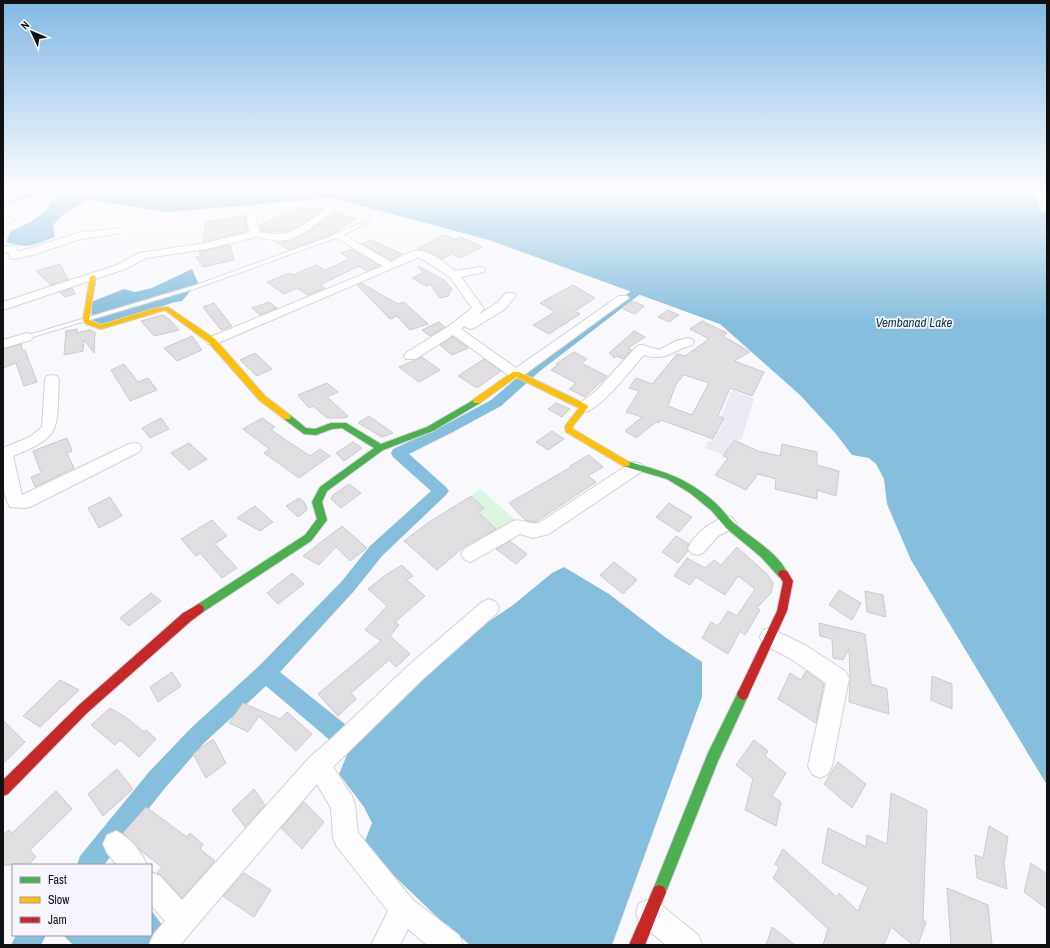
<svg xmlns="http://www.w3.org/2000/svg" width="1050" height="948" viewBox="0 0 1050 948" font-family="'Archivo Narrow',sans-serif">
  <rect width="100%" height="100%" fill="#f8f8fd"/>
  <!-- built -->
  <path fill="#ecebf5" d="M732 390 754 399 741 441 733 439 724 455 705 448 708 441H714L725 418 721 416Z"/>
  <!-- green -->
  <path fill="#ddf5e1" d="M480 489 519 523 500 533 488 521 479 527 470 517 483 508 471 496Z"/>
  <!-- water -->
  <path fill="#86bfde" d="M24 189H1027L1033 190 1041 212 1047 213V785L911 560 887 504 884 479 876 464 869 458 852 455 836 434 800 395 720 324 489 240 332 198 168 212 88 200 66 212 53 225 55 237C33 245 29 249 6 242L11 231 29 223 45 212 56 195 55 191 3 205V200L29 191Z
    M192 269 199 285 92 317 91 302 124 289 135 292 152 288Z
    M192 289 182 301 175 302 104 325 91 320Z
    M564 567 609 594 665 637 702 662V697L612 945H470L436 916 363 846 372 823 364 807 339 774 349 750 462 640 513 605 552 573Z
    M151 910 168 933 158 945H73L63 935H151Z"/>
  <g fill="none" stroke-linecap="round" stroke-linejoin="round">
    <!-- canal -->
    <path fill="#86bfde" fill-rule="evenodd" d="M635 290 640 293 639 295 540 371 501 406 453 432 409 454 446 487 449 491 446 495 382 556 354 591 280 672 361 737 364 745 361 753 353 756 345 753 266 686 205 742 165 788 104 865H77L80 856 149 772 191 728 259 666 342 581 370 546 431 491 393 457 391 453 393 449 443 426 491 400 532 365 631 291Z
      M16 935H46L41 945H11Z"/>
  </g>
  <!-- building -->
  <path fill="#e0dee0" stroke="#cbcacc" fill-rule="evenodd" d="M300 207 311 209 316 207 322 209 303 224 288 231 271 232 261 231 260 225Z
    M334 212 356 219 328 236 289 250 276 242 291 240 308 232Z
    M245 215 248 231 203 242 206 222 236 218 235 217Z
    M444 235 455 239 460 237 482 247 461 258 452 254 442 259 432 253 417 249Z
    M371 240 402 254 391 260 362 244Z
    M230 245 234 260 203 267 196 257H201L199 252Z
    M351 249 380 266 366 271 359 266 320 285 325 288 308 295 297 288 284 294 267 282 290 273 293 275 316 265 325 270 349 259 341 253Z
    M60 264 68 279 51 285 36 271Z
    M418 266 444 280 452 289 448 296 440 298 430 284 426 286 412 278 423 273Z
    M361 283 398 304 404 302 428 324 410 330 397 316 390 319 357 285Z
    M573 285 595 298 575 311 580 314 549 334 533 325 555 312 540 303Z
    M72 288 75 294 65 297 60 293Z
    M632 301 644 306 635 314 623 309Z
    M269 302 277 308 260 315 252 308Z
    M214 303 232 326 221 330 203 307Z
    M668 310 679 315 669 322 658 317Z
    M163 315 170 320 179 330 154 336 141 321Z
    M702 321 727 333 723 336 750 352 734 361 764 372 752 396 730 388 718 416 724 418 713 439 661 420 659 423 656 422 636 438 625 431 642 417 626 412 639 391 629 388 636 378 652 384 677 354 685 356 709 339 690 329ZM684 375 709 383 692 415 668 406 676 384Z
    M439 322 445 327 430 336 422 330Z
    M77 329V333L89 330 95 332 94 353 84 340 83 351 64 355 66 331Z
    M634 331 645 337 628 348 632 350 623 359 617 356 614 358 609 353Z
    M192 336 202 350 177 361 164 348Z
    M453 337 468 348 452 355 440 345Z
    M21 344 23 351 25 350 37 382 24 386 16 363 3 368V349Z
    M574 352 587 359 581 363 607 376 585 397 569 389 576 383 551 370 558 365 556 364Z
    M255 353 272 369 257 376 240 360Z
    M422 357 440 370 419 382 399 367Z
    M484 359 501 371 477 388 458 376Z
    M124 364 138 382 148 378 157 390 130 401 111 370Z
    M327 383 338 392 327 397 348 416 344 418H327L313 406 309 408 298 395Z
    M556 403 570 409 562 417 548 409Z
    M369 416 393 433 382 437 358 423Z
    M161 418 169 429 150 438 142 428Z
    M262 418 275 427 271 430 310 456 320 449 330 456 299 478 264 453 269 449 243 429Z
    M552 431 564 439 548 450 536 442Z
    M67 438 72 451 67 453 74 468 35 487 31 477 41 473 33 451Z
    M734 440 758 451 780 456 782 444 817 452V465L839 471 836 496 817 490V499L775 489 776 479 758 474 746 490 715 475 728 458 723 456Z
    M353 442 362 448 344 461 336 453Z
    M189 443 207 459 189 470 171 453Z
    M589 455 603 467 588 476 596 482 536 522 525 520 509 503 571 467 570 466Z
    M349 484 361 493 341 508 331 499 333 495Z
    M471 496 484 508 478 512 496 529 465 546 437 570 404 541 429 522Z
    M110 497 122 516 99 528 88 508Z
    M299 498 305 503 307 510 298 517 286 506Z
    M669 503 692 517 679 532 656 517Z
    M255 506 273 522 260 531 237 518Z
    M212 520 227 536 215 544 237 568 222 578 200 553 196 556 181 539Z
    M342 526 367 548 350 561 336 547 319 565 303 556Z
    M676 536 689 544 687 547 688 551 678 563 662 552Z
    M510 541 527 554 516 564 496 549Z
    M737 547 767 574 773 583 771 593 757 608 760 610 745 635 740 631 728 654 702 638 711 622 718 626 728 611 737 616 755 589 738 576 725 595 696 577 690 585 674 576 687 558 705 568 714 560 721 565Z
    M614 562 637 580 623 594 600 575Z
    M402 565 413 576 407 580 425 596 395 622 399 625 390 636 410 654 396 667 389 660 351 693 356 699 338 716 318 694 381 641 365 630 387 606 368 589 387 574Z
    M292 573 304 584 278 604 267 593Z
    M839 590 861 603 852 620 829 605Z
    M865 591 883 595 886 617 867 612Z
    M151 593 161 601 129 626 120 618Z
    M819 623 865 634 871 684 887 689 889 714 849 702 850 678 849 649 843 660 833 658 832 639 820 636Z
    M806 671 824 684 816 723 778 699 790 673 801 680Z
    M172 672 181 686 158 702 150 687Z
    M932 676 952 684V709L931 700Z
    M60 680 79 690 40 727 23 716Z
    M243 703 280 719 287 712 312 734 296 751 259 716 248 732 229 723Z
    M110 708 127 718 144 732 146 730 156 739 139 757 120 740 115 745 91 725Z
    M3 720 25 742 3 764Z
    M213 739 226 763 206 778 193 754Z
    M754 740 768 751 765 756 786 773 772 796 781 802 776 826 745 810 753 779 736 765Z
    M838 762 866 784 852 808 824 784Z
    M117 769 133 789 103 816 88 794Z
    M254 789 265 805 245 827 232 810Z
    M56 791 72 809 30 850 36 857 28 865H3V835L9 830 12 833Z
    M891 793 927 810 923 920 926 922 918 945H913L891 927 884 945H823L828 929 773 878 779 868 775 864 783 849 837 897 839 893 858 911 868 887 822 863 828 828 866 847 867 835 887 844Z
    M304 802 324 822 302 849 281 828Z
    M146 807 187 837 190 833 203 844 200 849 215 861 182 898 161 875 157 873 162 867 141 851 131 840 123 833Z
    M989 826 1008 837 1004 863 1007 889 977 878 975 855 983 858Z
    M1031 863 1047 874V909L1024 892Z
    M244 873 271 890 254 917 223 896Z
    M947 888 988 905 992 945H951Z
    M772 927 795 945H766Z"/>
  <g fill="none" stroke-linecap="round" stroke-linejoin="round">
    <!-- lane casing -->
    <g stroke="#d2d2d6" stroke-width="2">
      <path id="lane" d="M365 221 369 222 341 236 197 288 29 338 27 339 24 337 25 336 193 286 337 234Z"/>
    </g>
    <!-- street casing -->
    <g stroke="#d2d2d6" stroke-width="2">
      <path id="street" d="M16 192 19 193 21 195 19 197 3 202V196Z
        M254 206 259 209 256 217 260 232C290 240 304 225 326 208L329 207 334 210 307 231 291 239 279 241 256 237 206 249 146 258 125 269 3 310V302L117 265 139 253 206 243 250 232 246 217 251 207Z
        M9 217 14 220 3 227V220Z
        M117 228 122 231 121 233 77 240 32 255 14 259 10 258 8 252H3V246H16L18 252 84 231 88 232Z
        M339 232 391 262C399 258 407 253 414 251 429 248 445 264 456 271L480 267 484 268 485 270 484 272 461 277 484 309 478 315 497 303 506 293H514L516 295 505 309 474 328 470 329 464 326 461 329 516 368 619 296H627L629 298 521 377 516 378 511 377 453 335 416 359H406L404 356 406 353 449 326 472 308 450 277 419 257 216 344H208L206 341 208 338 383 266 335 237 334 235 335 233Z
        M27 333 31 334 33 337 31 340 3 348V340Z
        M688 338 692 339 694 342 692 345C673 350 666 362 644 355 630 370 606 403 588 411 585 412 582 411 579 410L577 407 579 404 596 391 637 346 642 345 659 350 676 341Z
        M52 375 57 376 59 379C56 429 64 436 13 456L22 495 129 444 134 443 139 444 142 448 139 452 30 507 24 508 10 507C0 491 3 466 3 448L30 437 42 427 45 379 47 376Z
        M635 462 641 464 643 468 641 472 549 534 533 538 520 534 476 559 470 562 464 559 461 554 464 549 513 521C522 518 529 525 539 523L629 464Z
        M727 516 733 518 736 523 733 528 718 536 703 553 697 555 691 553 688 548C696 532 711 522 727 516Z
        M489 599 496 602 499 608 496 614 424 678 333 767 352 796 355 805 358 833 413 900 459 935 463 945H427L408 929 400 945H371L388 911 337 847 333 838 331 808 317 784 180 945H149L153 935 165 921 151 905V872L160 876 182 900 310 757 332 738 410 664 482 602Z
        M770 628 805 645 845 671 849 678 832 766 828 774 820 778 812 774 808 766 826 683 791 659 763 644 760 637 763 630Z
        M116 831C130 837 141 851 147 865H117L107 853 103 844 107 835Z
        M649 900 659 903 698 935 702 945H666L639 923 636 913 639 903Z"/>
    </g>
    <!-- fast casing -->
    <g stroke="#d2d2d6" stroke-width="2">
      <path id="fast" d="M477 398 480 399 481 401 480 403 433 431 383 450 327 491 322 502 327 520 311 541 203 612 199 614 195 612 194 609 195 606 305 535 317 519 312 502 320 487 374 448 342 428 332 429 316 435 304 434 284 419 283 417 284 415H290L306 428 315 429 331 423H346L381 444 427 427Z
        M626 461C661 471 682 475 712 500 722 508 729 520 740 528 756 541 779 554 788 574L787 577 783 578 779 577 761 557 726 528 712 511 690 493 667 479 623 466 622 464 623 462Z
        M743 688 747 690 749 694 718 761 664 897 659 899 654 897 652 892 708 753 739 690Z"/>
    </g>
    <!-- slow casing -->
    <g stroke="#d2d2d6" stroke-width="2">
      <path id="slow" d="M93 275 96 277 89 320 101 325 156 308 168 307 215 339 265 396 290 415 291 417 290 419H284L259 400 209 343 165 310 101 329 86 324 83 320 90 277Z
        M513 372H519L587 405 588 407 573 426V429L629 462 630 464 629 466H623L566 432 565 426 579 408 516 377 480 403H474L473 401 474 399Z"/>
    </g>
    <!-- jam casing -->
    <g stroke="#d2d2d6" stroke-width="2">
      <path id="jam" d="M783 570 787 571 793 581 787 611 747 698 743 700 739 698 737 694 777 611 783 582 778 574 779 571Z
        M199 604 203 606 204 609 203 612 191 621 87 713 8 794 3 796V780L79 705 183 613Z
        M659 885 664 887 666 892 645 945H629L654 887Z"/>
    </g>
    <!-- lane -->
    <use href="#lane" fill="#fefeff" fill-rule="evenodd"/>
    <!-- street -->
    <use href="#street" fill="#fefeff" fill-rule="evenodd"/>
    <!-- fast -->
    <use href="#fast" fill="#4caf50" fill-rule="evenodd"/>
    <!-- slow -->
    <use href="#slow" fill="#ffc107" fill-rule="evenodd"/>
    <!-- jam -->
    <use href="#jam" fill="#c62828" fill-rule="evenodd"/>
  </g>
  <!-- sky -->
  <linearGradient id="sky" x2="0" y2="1"><stop stop-color="#81b8e4"/><stop offset="0.59" stop-color="#fcfcfe"/><stop offset="1" stop-color="#fcfcfe" stop-opacity="0"/></linearGradient>
  <rect width="1050" height="321" fill="url(#sky)"/>
  <g text-anchor="middle" dominant-baseline="central" stroke-width="3.5" stroke-linejoin="round" paint-order="stroke">
    <!-- far-water labels -->
    <g font-size="13" font-style="italic" fill="#113547" stroke="#f7f6ff">
      <text x="914" y="322">Vembanad Lake</text>
    </g>
  </g>
  <!-- border -->
  <rect width="1050" height="948" fill="none" stroke="#101013" stroke-width="8"/>
  <!-- legend -->
  <rect x="12" y="864" width="140" height="72" fill="#f7f6ff" stroke="#9b9aa1"/>
  <rect x="20" y="877" width="20" height="6" fill="#4caf50" stroke="#9b9aa1"/>
  <text x="48" y="884" font-size="12" fill="#101013">Fast</text>
  <rect x="20" y="897" width="20" height="6" fill="#ffc107" stroke="#9b9aa1"/>
  <text x="48" y="904" font-size="12" fill="#101013">Slow</text>
  <rect x="20" y="917" width="20" height="6" fill="#c62828" stroke="#9b9aa1"/>
  <text x="48" y="924" font-size="12" fill="#101013">Jam</text>
  <!-- north arrow -->
  <g transform="translate(32 32) rotate(314)" stroke="#f7f6ff" stroke-width="3" paint-order="stroke">
  <path d="M0-3L7 15L0 10L-7 15Z" fill="#101013"/>
  <text y="-6" font-size="11" font-weight="bold" text-anchor="middle" fill="#101013">N</text>
  </g>
</svg>
